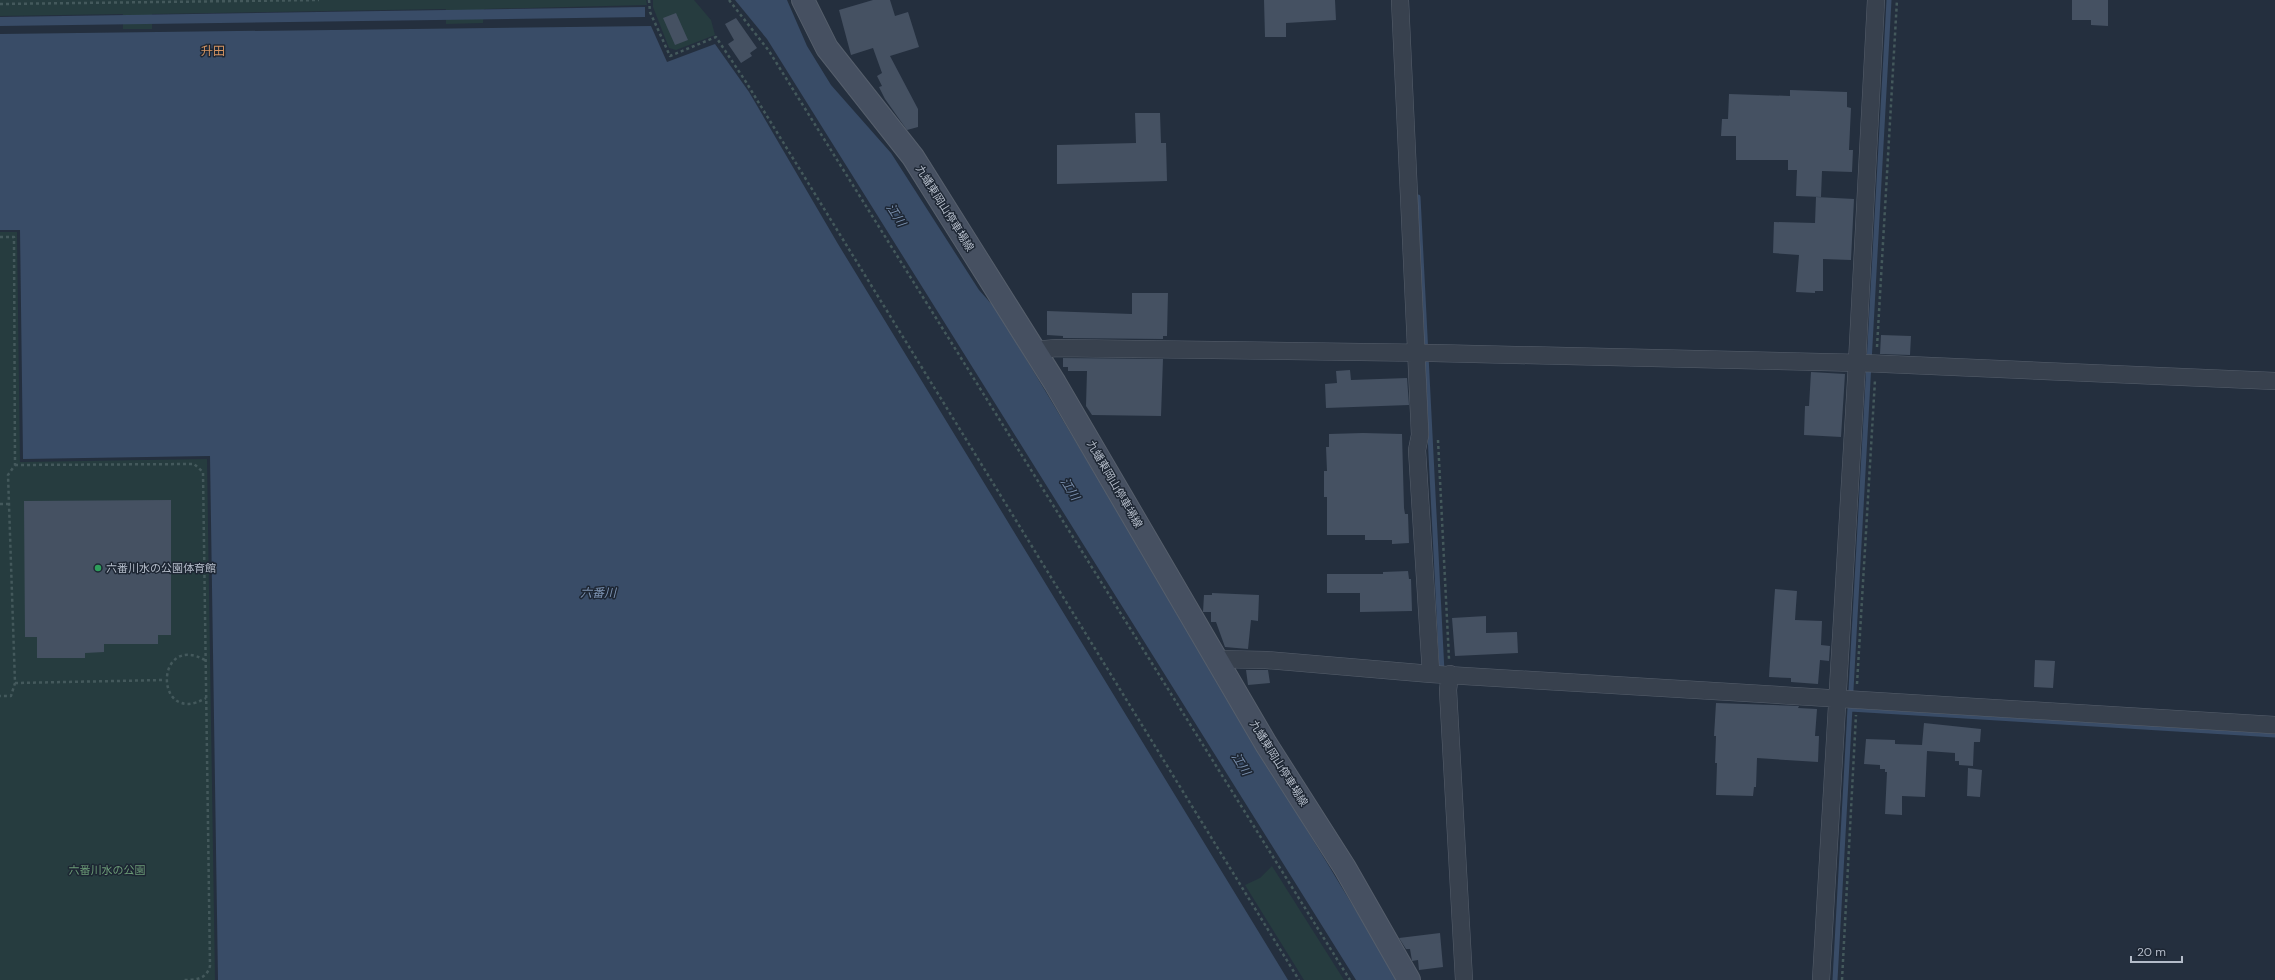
<svg xmlns="http://www.w3.org/2000/svg" width="2275" height="980" viewBox="0 0 2275 980" font-family="'DM Sans','Noto Sans JP',sans-serif">
  <rect width="100%" height="100%" fill="#242f3e"/>
  <!-- green -->
  <path fill="#263c3f" d="M0 0H646L647 5 484 9 483 23 446 24V9L152 14V29H123V14L0 16Z
    M653 0H694L711 20 715 35 676 50 669 48 653 7Z
    M0 232H17L20 462 207 459 215 980H0Z
    M1272 866 1344 980H1304L1245 885 1260 878Z"/>
  <!-- water -->
  <path fill="#394c67" d="M735 0H787L807 46 831 85 891 153 979 290 996 309 1207 660 1205 662 1398 980H1356L767 39Z
    M645 7V17L0 26V17Z
    M651 26 667 62 715 44 749 92 838 244 1288 980H218L210 456 23 459 20 230H0V34Z"/>
  <g fill="none" stroke-linecap="round" stroke-linejoin="round">
    <!-- stream -->
    <path stroke="#394c67" stroke-width="5" d="M1418 197 1442 672
      M1850 709 2275 735
      M1835 980 1889 0"/>
  </g>
  <!-- building -->
  <path fill="#455162" d="M873 0H890L895 16 908 12 919 47 890 56 918 109V127L907 130 885 99 879 87 882 86 877 76 882 73 873 48 851 55 839 10Z
    M1264 0H1335L1336 20 1286 23V37H1265Z
    M2072 0H2108V26L2091 25V20H2072Z
    M676 13 688 40 675 45 663 18Z
    M736 18 757 48 750 53 752 56 741 63 728 44 734 40 725 24Z
    M1790 90 1847 92V107L1851 108 1849 150H1853L1852 172 1822 171 1821 197 1796 196 1797 170H1788V160H1736V136H1721L1722 119H1728L1729 94 1790 96Z
    M1135 113H1160L1161 143H1166L1167 181 1057 184V145L1136 143Z
    M1816 197 1854 199 1851 260 1823 259V291H1815V293L1796 292 1799 255 1773 253 1774 222 1815 223Z
    M1132 293H1168L1167 336H1163V339L1063 338V336L1047 335V311L1132 314Z
    M1881 335 1911 336 1910 355 1880 354Z
    M1063 358 1163 359 1161 416 1092 415 1086 406 1087 371H1068V367H1063Z
    M1350 370 1351 380 1407 378 1409 405 1326 408 1325 384 1337 383 1336 371Z
    M1811 372 1845 374 1841 437 1804 435 1805 406H1809Z
    M1363 433 1402 434 1404 508 1405 514H1408L1409 543 1392 544V540H1365V535H1327V497H1324V471H1327L1326 447H1329V434Z
    M171 500V635H158V644H104V652L85 653V658H37V637H25L24 501Z
    M1408 571 1409 579H1411L1412 611 1360 612V593H1327V574H1383V572Z
    M1775 589 1797 591 1795 620 1822 621 1821 645 1830 646 1829 661 1820 660 1818 684 1791 682V678L1769 677Z
    M1212 593 1259 595 1258 621 1251 620 1248 649 1225 647 1216 622H1211V612H1203L1204 595H1212Z
    M1486 616V633L1517 632 1518 653 1455 656 1452 618Z
    M2035 660 2055 661 2053 688 2034 687Z
    M1246 670H1268L1270 683 1248 685Z
    M1716 703 1799 706 1798 708 1817 709 1815 736H1819L1818 762 1757 758 1756 787H1754L1753 796 1716 795 1717 763H1715L1716 736H1714Z
    M1924 723 1981 729 1980 742H1974L1973 766 1959 765V761H1955V753L1927 751 1925 797 1902 796V815L1885 814 1887 772H1885V769H1880V765L1864 764 1866 739 1895 740V744L1922 745Z
    M1968 768 1982 770 1980 797 1967 796Z
    M1440 933 1443 967 1419 970 1418 960 1412 961 1410 949H1406L1399 938Z"/>
  <g fill="none" stroke-linecap="round" stroke-linejoin="round">
    <!-- minor casing -->
    <g stroke="#565f6c" stroke-width="18">
      <path id="minor" d="M1400 0 1420 435 1417 450 1431 674
        M1034 350 1057 348 1433 353 1863 363 2275 381
        M1216 659 1266 660 1431 674 2275 725
        M1450 674 1448 690 1464 980
        M1821 980 1857 363 1876 0"/>
    </g>
    <!-- secondary casing -->
    <g stroke="#565f6c" stroke-width="24">
      <path id="secondary" d="M803 0 827 48 913 157 1055 383 1266 744 1345 868 1409 980"/>
    </g>
    <!-- path -->
    <path stroke="#44595c" stroke-width="2.5" stroke-dasharray="3 3" stroke-linecap="butt" d="M649 0 650 12 670 56 716 37 746 82 1299 980
      M729 0 769 51 1350 980
      M0 4 319 0
      M0 237H14L15 465 8 475 15 683 11 696H0
      M1877 347 1897 0
      M1438 440 1449 659
      M15 465 194 464 203 472 210 966C206 980 195 980 183 980
      M0 504H9
      M205 660C154 632 154 728 206 698
      M15 683 165 680
      M1857 684 1875 380
      M1842 980 1856 715"/>
    <!-- minor -->
    <use href="#minor" stroke="#38414e" stroke-width="17"/>
    <!-- secondary -->
    <use href="#secondary" stroke="#465061" stroke-width="22"/>
  </g>
  <!-- markers -->
  <circle fill="#2e9e5b" stroke="#1d2633" stroke-width="1.5" cx="98" cy="568" r="4"/>
  <g text-anchor="middle" dominant-baseline="central" stroke-width="3" stroke-linejoin="round" paint-order="stroke">
    <!-- street labels -->
    <g font-size="11" fill="#b4bcc9" stroke="#1d2633">
      <text transform="translate(945 208) rotate(58)">九蟠東岡山停車場線</text>
      <text transform="translate(1115 484) rotate(60)">九蟠東岡山停車場線</text>
      <text transform="translate(1279 763) rotate(58)">九蟠東岡山停車場線</text>
    </g>
    <!-- poi labels -->
    <g font-size="11" fill="#b4bcc9" stroke="#1d2633" text-anchor="start">
      <text x="106" y="568">六番川水の公園体育館</text>
    </g>
    <!-- park labels -->
    <g font-size="11" fill="#6b9a76" stroke="#1d2633">
      <text x="107" y="870">六番川水の公園</text>
    </g>
    <!-- neighbourhood labels -->
    <g font-size="12" fill="#d59563" stroke="#1d2633">
      <text x="213" y="51">升田</text>
    </g>
    <!-- water labels -->
    <g font-size="12" font-style="italic" fill="#7c92b1" stroke="#1d2633">
      <text transform="translate(896 215) rotate(57)">江川</text>
      <text transform="translate(1070 489) rotate(58)">江川</text>
      <text x="598" y="593">六番川</text>
      <text transform="translate(1241 764) rotate(58)">江川</text>
    </g>
  </g>
  <!-- scale -->
  <path d="M2131 956v6h51v-6" fill="none" stroke="#b4bcc9" stroke-width="2"/>
  <text x="2137" y="956" font-size="12" fill="#b4bcc9" stroke="#1d2633" stroke-width="3" paint-order="stroke">20 m</text>
</svg>
